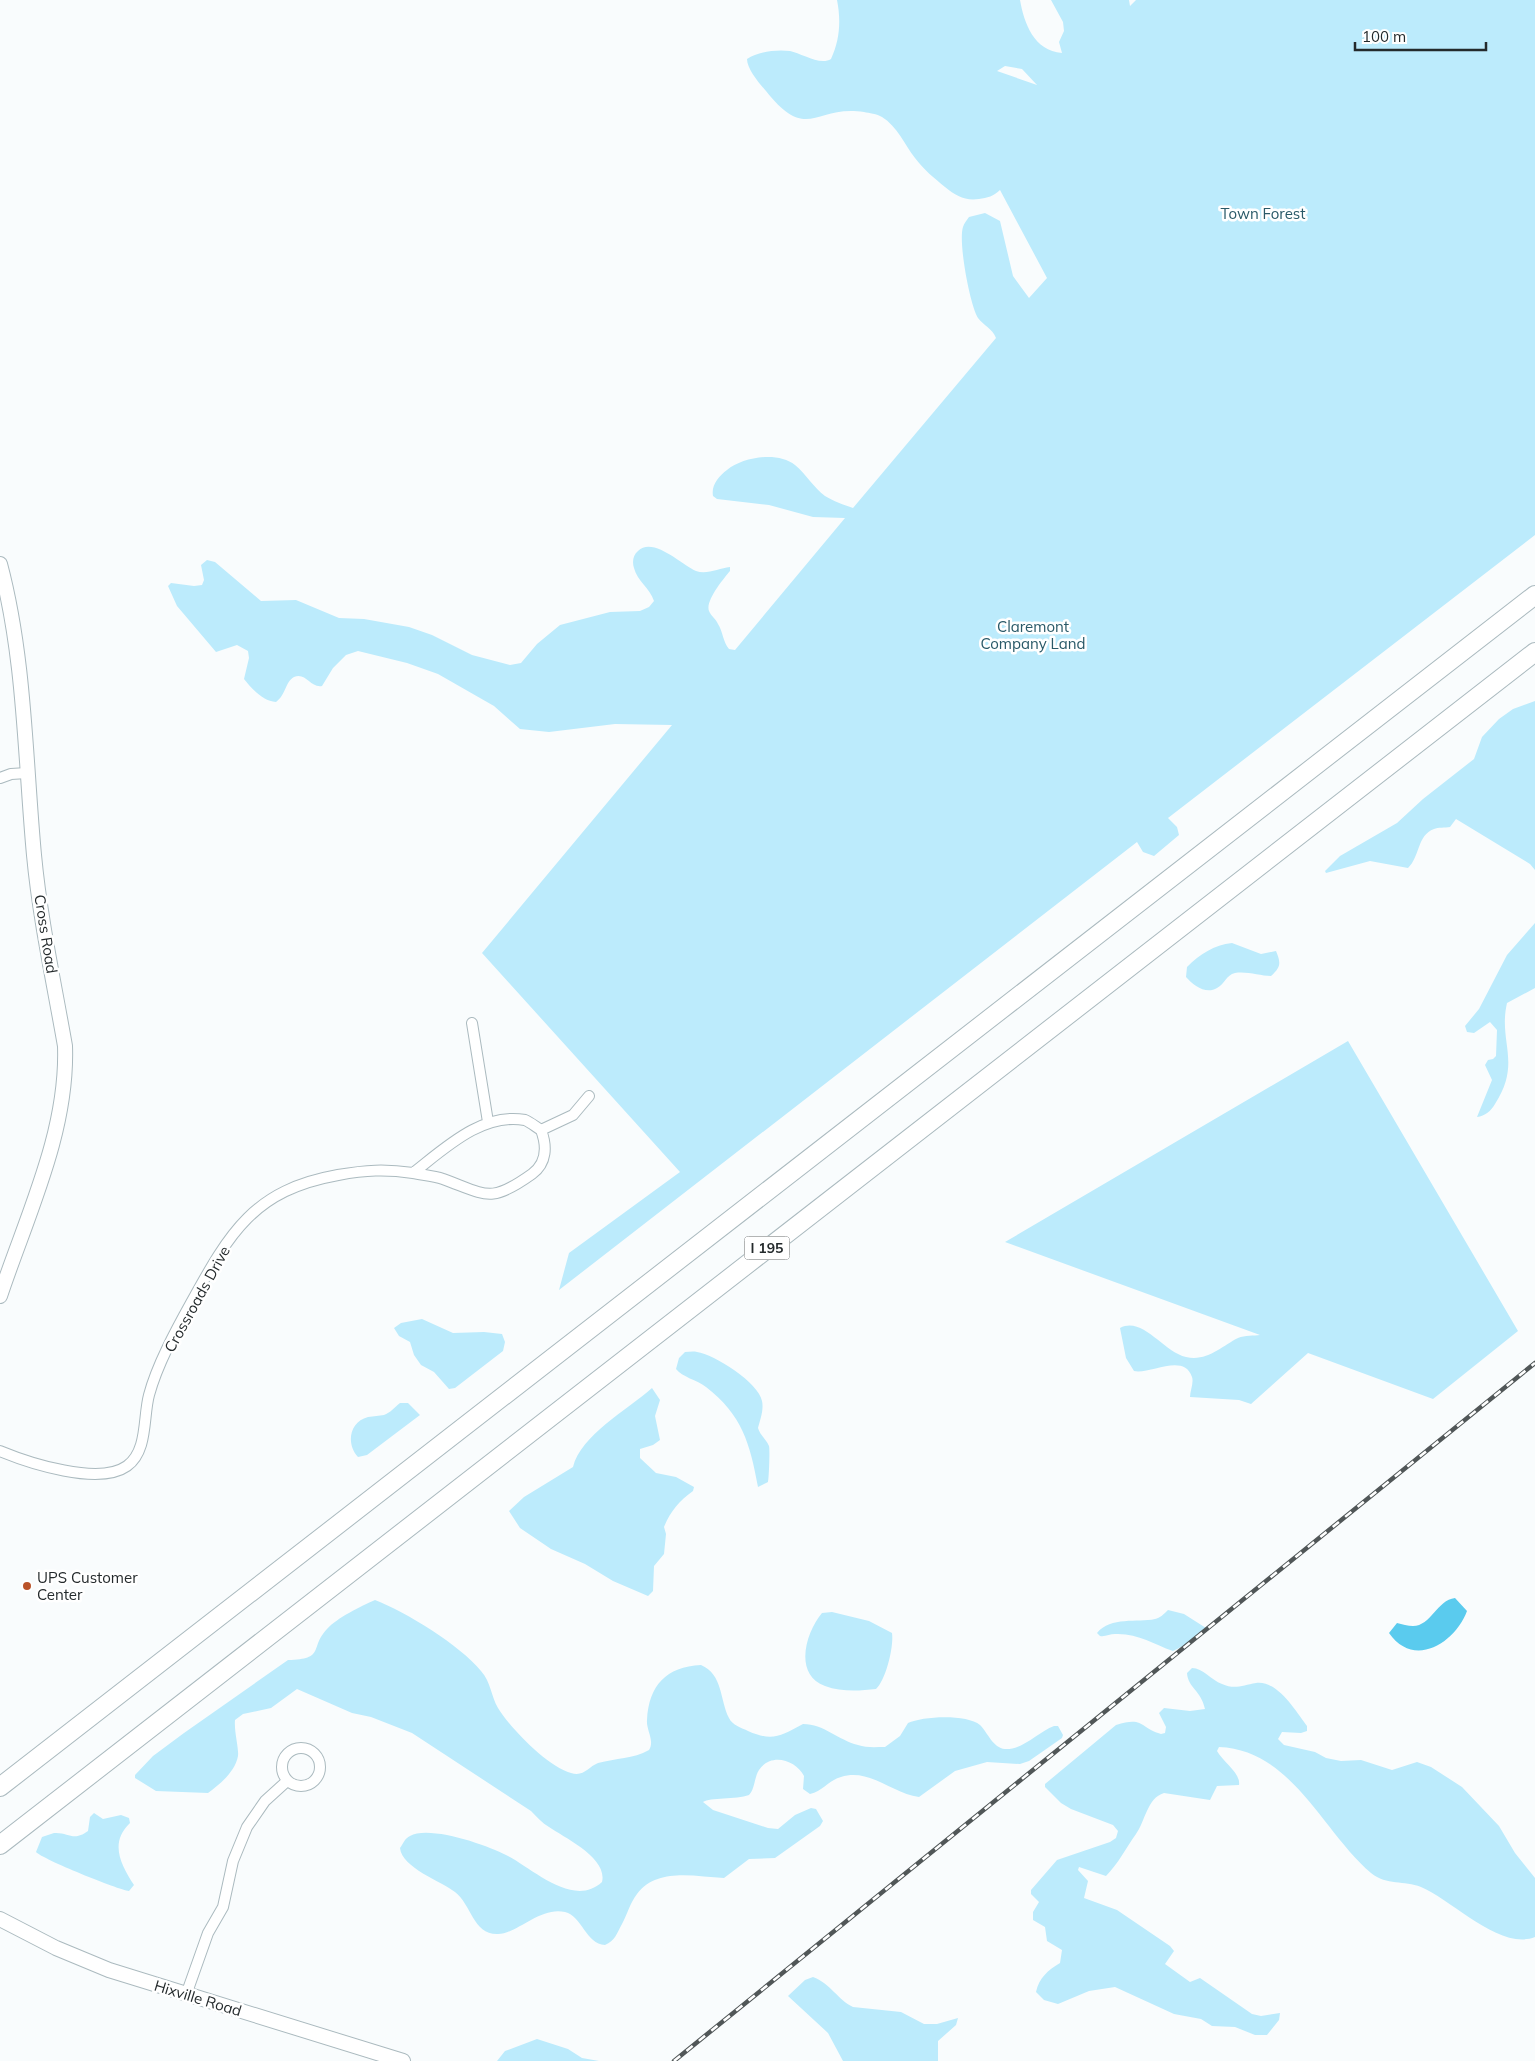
<svg xmlns="http://www.w3.org/2000/svg" width="1535" height="2061" viewBox="0 0 1535 2061" font-family="Mulish,sans-serif">
  <rect width="100%" height="100%" fill="#f9fcfd"/>
  <!-- green -->
  <path fill="#bcebfc" fill-rule="evenodd" d="M837 0H1020C1024 23 1034 51 1062 53L1059 42 1064 31 1063 22 1051 0H1129L1130 6 1136 0H1535V535L1168 818 1177 827 1179 835 1154 856 1143 852 1137 842 559 1290 569 1253 680 1172 482 953 672 725 615 724 549 732 520 729 494 706 438 674 407 663 358 651 346 655 333 668 322 686C310 688 306 672 294 677 285 682 286 695 276 702 263 701 252 689 244 679L249 658 248 651 237 645 216 652 177 606 168 586 171 583 194 586 202 585 204 580 201 565 207 560 215 562 261 601 296 600 339 618 364 619 409 627 432 635 472 655 510 665 521 663 537 644 560 625 610 612 640 611 649 607 654 601C650 588 637 581 634 568 632 562 633 555 638 551 653 536 682 565 696 571 707 575 719 568 730 567V571C724 578 705 601 709 611 711 616 716 619 718 624 723 632 723 642 729 649L735 650 845 518 813 517 769 505 717 499 713 496C711 485 719 476 727 470 743 457 778 451 795 465 806 474 814 488 825 496 833 501 844 505 853 508L996 338C992 328 984 326 978 318 970 305 958 242 963 227 964 223 967 220 969 217L985 213 1000 221 1013 276 1029 298 1047 278 1000 190C994 196 987 198 979 199 965 201 956 196 945 187 934 178 924 170 915 158 905 145 897 126 882 117 877 114 869 113 864 112 815 104 808 144 766 91 759 83 747 69 747 59 758 52 776 49 790 51 801 53 820 66 831 59 840 40 841 20 837 0ZM1005 66 1022 69 1037 85 997 71Z
    M1535 701V870L1530 864 1456 819 1450 827C1445 828 1438 827 1434 829 1417 835 1420 857 1408 868L1370 861 1326 873 1325 871 1340 856 1397 823 1423 799 1474 759 1482 737 1499 719 1513 709Z
    M1535 923V988L1507 1003C1498 1042 1522 1062 1495 1104 1491 1111 1485 1116 1477 1117L1492 1080 1485 1065 1488 1060 1493 1059 1496 1056 1497 1030 1490 1022 1474 1033 1467 1032 1465 1026 1479 1009 1507 955Z
    M1232 943 1261 954 1276 951C1281 963 1281 967 1271 976 1260 976 1247 971 1235 973 1226 975 1225 984 1217 988 1206 995 1193 985 1186 977L1187 967C1200 954 1214 945 1232 943Z
    M1348 1041 1518 1331 1433 1399 1308 1353 1251 1404 1239 1400 1190 1397C1190 1391 1194 1383 1192 1377 1184 1352 1149 1375 1134 1371L1126 1358 1120 1328C1143 1316 1163 1352 1186 1357 1207 1362 1222 1346 1238 1338 1245 1335 1254 1336 1260 1335L1005 1242Z
    M422 1319 453 1333 484 1332 502 1334 505 1342 503 1351 455 1388 449 1389 434 1372 421 1365 414 1355 410 1342 399 1336 394 1328 401 1323Z
    M685 1352C689 1352 693 1351 697 1352 714 1354 759 1383 762 1401 764 1410 760 1420 758 1428 760 1435 766 1439 769 1446 770 1448 769 1479 768 1482L758 1487C750 1443 742 1415 706 1387 697 1380 682 1377 676 1369L679 1358Z
    M652 1388 660 1400 655 1416 660 1440 653 1445 640 1449V1458L656 1473 676 1477 694 1487 693 1491C679 1501 670 1512 664 1527L666 1534 664 1554 654 1566 653 1591 648 1596 613 1581 585 1564 551 1549 520 1528 509 1511 524 1497 573 1467C581 1435 627 1410 652 1388Z
    M400 1403H408L420 1415 367 1455 358 1457C346 1444 349 1422 368 1417 374 1416 379 1416 384 1415 390 1413 395 1407 400 1403Z
    M375 1600C406 1612 460 1645 481 1671 491 1682 491 1696 498 1708 511 1729 547 1766 571 1773 584 1777 588 1767 598 1763 616 1758 633 1759 649 1750 655 1741 646 1730 647 1720 649 1685 666 1667 701 1665 723 1674 720 1701 729 1718 732 1725 742 1728 748 1731 773 1742 780 1736 803 1724 824 1724 838 1740 858 1745 866 1748 876 1747 885 1747L900 1736 908 1723C923 1716 967 1714 980 1725 988 1733 993 1748 1005 1749 1023 1750 1038 1732 1054 1726H1058L1063 1735 1062 1738 1029 1761 1020 1764 987 1762 955 1771 919 1797C893 1794 870 1768 841 1777 829 1780 823 1791 810 1794L803 1789 804 1776C796 1760 771 1752 759 1770 754 1778 755 1789 749 1795 736 1800 710 1797 703 1802L713 1810 768 1828 778 1829 795 1815 811 1808 816 1809 823 1821 820 1826 775 1858 749 1859 724 1878C695 1877 658 1867 637 1894 630 1903 627 1915 622 1924 617 1933 615 1941 605 1945 586 1944 582 1916 565 1912 540 1906 516 1935 497 1934 473 1934 471 1904 455 1892 441 1881 402 1868 400 1848 403 1844 405 1838 410 1836 429 1825 487 1845 506 1855 531 1867 573 1909 602 1882 608 1858 565 1838 549 1827 542 1823 537 1817 531 1811L412 1733 371 1717 352 1713 297 1689 271 1708 243 1714 235 1720C234 1732 239 1748 238 1756 235 1772 220 1784 208 1793L156 1791 135 1778V1775L153 1756 184 1733 288 1660C326 1659 309 1648 327 1629 337 1618 361 1606 375 1600Z
    M1168 1610 1184 1614 1206 1628 1185 1645 1173 1651C1153 1644 1138 1633 1115 1634 1110 1634 1105 1637 1100 1636L1097 1633C1111 1616 1137 1623 1155 1619 1160 1618 1164 1614 1168 1610Z
    M832 1612 869 1621 892 1633C894 1646 886 1680 876 1689 859 1691 841 1692 825 1686 793 1674 806 1632 822 1613Z
    M1192 1668C1203 1668 1211 1680 1222 1684 1235 1690 1243 1685 1256 1683 1278 1680 1296 1712 1307 1726V1731L1301 1733 1282 1732 1278 1739 1284 1745 1315 1752 1326 1758 1341 1761 1361 1760 1392 1770 1417 1762 1431 1767 1462 1787 1499 1826 1515 1853 1535 1878V1937C1500 1951 1452 1900 1421 1887 1404 1880 1387 1886 1371 1873 1322 1831 1292 1750 1219 1747L1217 1751C1223 1762 1241 1773 1239 1785L1217 1786 1210 1800 1164 1793C1147 1798 1145 1822 1136 1834 1126 1848 1118 1864 1106 1876L1079 1867 1078 1870 1088 1881 1084 1898 1117 1910 1170 1946 1174 1951 1165 1964 1190 1982 1200 1978 1252 2014 1261 2016 1280 2013 1279 2020 1267 2035H1255L1235 2027 1212 2026 1201 2019 1174 2014 1115 1987 1089 1991 1058 2004 1044 2000 1036 1992C1039 1978 1048 1970 1060 1963L1062 1950 1047 1941 1045 1927 1033 1920V1912L1039 1902 1031 1894V1890L1057 1860 1110 1842 1116 1838 1118 1831 1113 1825 1071 1809 1061 1803 1045 1787V1784L1116 1725C1144 1716 1140 1728 1161 1734L1165 1733 1166 1727 1159 1713 1164 1708 1190 1711 1205 1709C1201 1690 1188 1688 1187 1673Z
    M94 1813 103 1819 121 1815 129 1818 130 1823C109 1843 121 1865 134 1885L129 1891C119 1890 42 1859 36 1852L42 1837C46 1836 50 1834 54 1833 69 1832 73 1842 88 1831L90 1817Z
    M813 1977C830 1983 838 2000 853 2007L901 2012 924 2024H937L958 2018 956 2025 938 2041V2061H843L828 2033 788 1996 805 1980Z
    M537 2039 568 2049 582 2058 599 2061H497L505 2051Z"/>
  <!-- water -->
  <path fill="#5acbee" d="M1455 1598 1467 1611C1455 1643 1414 1669 1389 1633L1397 1623C1402 1624 1408 1626 1413 1626 1431 1626 1437 1600 1455 1598Z"/>
  <g fill="none" stroke-linecap="round" stroke-linejoin="round">
    <!-- street casing -->
    <g stroke="#abbabf" stroke-width="12">
      <path id="street" d="M0 778 11 774 27 773
        M472 1023 488 1122
        M541 1130 573 1115 589 1096
        M0 1451C29 1463 99 1486 127 1466 148 1451 143 1417 149 1395 157 1365 176 1330 191 1303 230 1232 254 1190 338 1175 366 1170 385 1169 413 1173 444 1149 482 1112 525 1120 530 1122 536 1127 541 1130 547 1146 547 1163 532 1174 490 1204 487 1195 443 1179 434 1176 423 1175 413 1173
        M282 1767a19 19 0 1 1 38 0a19 19 0 1 1-38 0Z
        M186 1995 208 1933 223 1907 233 1861 247 1827 265 1801 287 1781"/>
    </g>
    <!-- secondary casing -->
    <g stroke="#abbabf" stroke-width="16">
      <path id="secondary" d="M0 564C25 658 25 758 34 855 40 919 54 983 65 1046 68 1132 27 1215 0 1296
        M0 1919 56 1948 109 1970 403 2061"/>
    </g>
    <!-- highway casing -->
    <g stroke="#abbabf" stroke-width="20">
      <path id="highway" d="M0 1787 1535 595
        M0 1845 1535 652"/>
    </g>
    <!-- street -->
    <use href="#street" stroke="#fff" stroke-width="10"/>
    <!-- secondary -->
    <use href="#secondary" stroke="#fff" stroke-width="14"/>
    <!-- highway -->
    <use href="#highway" stroke="#fff" stroke-width="18"/>
    <!-- rail casing -->
    <g stroke="#515758" stroke-width="4.5">
      <path id="rail" d="M674 2061 1535 1363"/>
    </g>
    <!-- rail -->
    <use href="#rail" stroke="#fff" stroke-width="2.5" stroke-dasharray="8" stroke-linecap="butt"/>
  </g>
  <!-- markers -->
  <circle fill="#ba5329" stroke="#fff" stroke-width="2" cx="27" cy="1586" r="5"/>
  <g text-anchor="middle" dominant-baseline="central" stroke-width="5" stroke-linejoin="round" paint-order="stroke">
    <!-- shield labels -->
    <rect fill="#fff" stroke="#666a6b" stroke-width="1" x="744.5" y="1236.5" width="45" height="23" rx="4"/>
    <g font-size="14" font-weight="bold" fill="#242a2c">
      <text x="767" y="1248">I 195</text>
    </g>
    <!-- park labels -->
    <g font-size="15" fill="#295968" stroke="#fff">
      <text x="1263" y="213">Town Forest</text>
      <text x="1033" y="626">Claremont<tspan x="1033" dy="17">Company Land</tspan></text>
    </g>
    <!-- street labels -->
    <g font-size="15" fill="#242a2c" stroke="#fff">
      <text transform="translate(46 934) rotate(81)">Cross Road</text>
      <text transform="translate(197 1299) rotate(-61)">Crossroads Drive</text>
      <text transform="translate(198 1998) rotate(17)">Hixville Road</text>
    </g>
    <!-- poi labels -->
    <g font-size="15" fill="#242a2c" stroke="#fff" text-anchor="start">
      <text x="37" y="1577">UPS Customer<tspan x="37" dy="17">Center</tspan></text>
    </g>
  </g>
  <!-- scale -->
  <path d="M1355 42v8h131v-8" fill="none" stroke="#242a2c" stroke-width="2.5"/>
  <text x="1362" y="42" font-size="15" fill="#242a2c" stroke="#ffffff" stroke-width="4" paint-order="stroke">100 m</text>
</svg>
